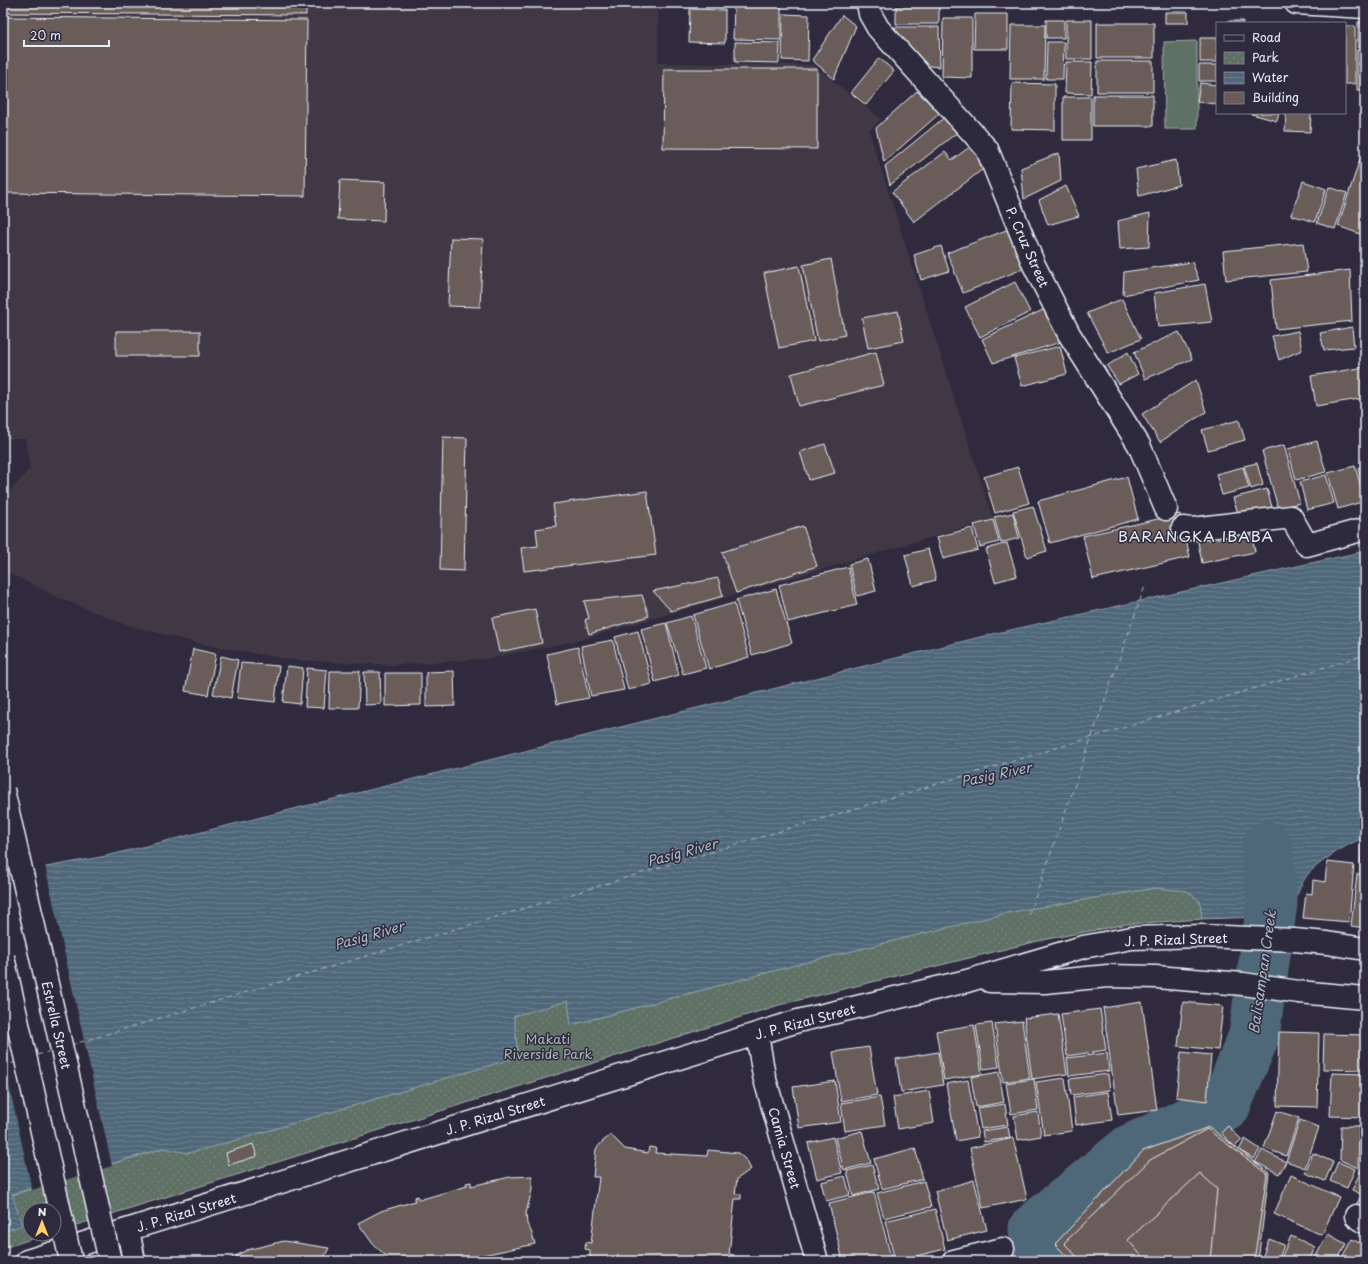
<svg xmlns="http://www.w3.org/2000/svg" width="1368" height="1264" viewBox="0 0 1368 1264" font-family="'Playpen Sans',sans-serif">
  <defs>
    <pattern id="park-dots" width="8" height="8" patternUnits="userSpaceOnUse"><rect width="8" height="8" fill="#5f6f65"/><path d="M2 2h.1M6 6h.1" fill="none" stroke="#76847c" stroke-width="1.8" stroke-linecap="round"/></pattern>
    <pattern id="water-rules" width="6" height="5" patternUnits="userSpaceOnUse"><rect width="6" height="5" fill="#4f6779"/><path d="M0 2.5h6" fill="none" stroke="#687d8d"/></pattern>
  </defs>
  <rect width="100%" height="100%" fill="#2f2a3d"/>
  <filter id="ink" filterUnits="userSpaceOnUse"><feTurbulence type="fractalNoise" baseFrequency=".025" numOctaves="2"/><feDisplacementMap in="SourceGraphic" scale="8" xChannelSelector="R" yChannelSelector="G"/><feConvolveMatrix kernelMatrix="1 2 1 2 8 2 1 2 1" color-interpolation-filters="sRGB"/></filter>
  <g filter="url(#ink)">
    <!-- built -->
    <path fill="#413945" d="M3 3H658V63L813 65 881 119 869 131 993 519 580 640 486 659 393 665 292 660 201 644 127 625 53 595 3 570V499L30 469 25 439H3Z"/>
    <!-- park -->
    <path fill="url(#park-dots)" stroke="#a4b0ae" d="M1155 888 1187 891 1200 901 1202 919 1128 924 1042 940 779 1005 54 1232V1210H30V1234H47L3 1248V1232L21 1224 12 1195 164 1148 188 1153 216 1146 518 1057 514 1016 568 1000 571 1025 803 963 1011 912Z"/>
    <!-- pitch -->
    <path fill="#5f6f65" stroke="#a4b0ae" d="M1197 41V129H1165L1164 42Z"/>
    <!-- water -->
    <path fill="url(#water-rules)" stroke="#8c9eac" d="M1365 551V838C1349 842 1319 862 1308 874 1302 881 1292 906 1288 916L1202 919 1200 901 1187 891 1155 888 1011 912 803 963 571 1025 568 1001 514 1016 518 1057 216 1146 188 1153 163 1148 12 1194 22 1225 3 1232V875L106 856 988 635Z"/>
    <!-- pier -->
    <path fill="#2f2a3d" d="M45 865 112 1166 32 1190 3 1058V873Z"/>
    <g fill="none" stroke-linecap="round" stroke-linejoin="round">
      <!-- river -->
      <path stroke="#4f6779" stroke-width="51" d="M1038 1261 1034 1229 1130 1150 1225 1106 1254 1036 1272 903 1267 847"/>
      <!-- ferry -->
      <path stroke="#abbac5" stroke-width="1" stroke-dasharray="5 4" stroke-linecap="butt" d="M1029 915 1145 586
        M71 1045 1365 655
        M37 1055 51 1051
        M3 1066 16 1062"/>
    </g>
    <!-- building -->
    <path fill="#6a5b58" stroke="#e8f1f8" d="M3 3H306V15L3 13Z
      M734 3H781V40L733 39Z
      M896 6H939V24H896Z
      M690 9 725 10V43L689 42Z
      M1165 12H1188V23H1165Z
      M783 14 809 15 808 61 782 60Z
      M975 14H1008V49H974Z
      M842 15 856 26 834 79 812 60Z
      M3 17 307 20 305 196 3 193Z
      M943 18H972V78L942 77Z
      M1046 20H1064V38H1046Z
      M1066 20H1092V59H1066Z
      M1228 21H1243V23H1228Z
      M1358 22H1365V47H1358Z
      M1097 23H1154V58H1097Z
      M1011 25H1045L1044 79H1010Z
      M1345 26H1355V84H1345Z
      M894 27H939L940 67 921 65Z
      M1200 38H1217V62H1200Z
      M735 42 780 43 779 63 735 62Z
      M1047 42H1064L1063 79H1046Z
      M1357 50H1365V90H1357Z
      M879 58 894 71 866 105 851 93Z
      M1097 61H1153V92H1097Z
      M1066 62H1092L1091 94 1065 93Z
      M1199 65H1217V81H1199Z
      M664 69H817V149L663 148Z
      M1012 83 1055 84V130L1011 129Z
      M1200 83 1217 85V104L1197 102Z
      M917 91 940 113 884 162 876 128Z
      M1093 95H1153V126H1093Z
      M1063 97H1091V140H1063Z
      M1248 113H1279L1277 121Z
      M1286 113H1311L1310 132 1285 131Z
      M946 116 959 131 890 185 885 166Z
      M971 146 987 166 914 222 892 192 945 152 952 160Z
      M1059 153 1061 181 1024 199 1021 168Z
      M1360 159 1365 160V220L1360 234 1338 226Z
      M1176 160 1179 185 1139 196 1136 169Z
      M340 180 385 182 384 221 338 219Z
      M1303 181 1326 189 1315 222 1291 215Z
      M1066 186 1079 216 1048 225 1039 200Z
      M1329 187 1347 193 1335 229 1317 223Z
      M1150 213 1149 247 1120 249 1118 221Z
      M1009 229 1025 268 963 293 947 253Z
      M451 238 483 239 480 307 448 306Z
      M1303 243 1307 272 1226 280 1223 251Z
      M941 246 949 271 921 280 914 255Z
      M831 259 845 335 818 341 803 265Z
      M1192 262 1199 280 1123 295 1124 272Z
      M799 266 814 341 779 348 764 273Z
      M1350 270 1352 321 1276 329 1271 280Z
      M1015 282 1030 312 980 337 965 307Z
      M1205 284 1212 322 1158 327 1154 293Z
      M1122 299 1141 339 1108 353 1087 313Z
      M1045 309 1061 342 993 363 982 339Z
      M898 311 904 341 868 348 862 318Z
      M1352 327 1354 347 1324 350 1320 333Z
      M116 331H200V356H116Z
      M1298 331 1302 350 1279 360 1272 336Z
      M1179 332 1192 359 1145 379 1134 352Z
      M1060 346 1067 374 1022 386 1014 358Z
      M876 352 884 385 799 406 791 374Z
      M1128 352 1138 374 1119 384 1107 366Z
      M1365 367V398L1316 406 1311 376Z
      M1196 380 1206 412 1160 442 1142 414Z
      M1239 420 1245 440 1208 450 1202 430Z
      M443 437 467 438 464 571 440 570Z
      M1317 441 1326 472 1296 480 1288 449Z
      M825 444 835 473 809 480 800 452Z
      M1284 445 1300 503 1278 508 1262 451Z
      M1257 463 1263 485 1251 489 1244 466Z
      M1355 466 1365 501 1338 509 1328 473Z
      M1365 466V494L1358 468Z
      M1018 467 1029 503 995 513 984 477Z
      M1243 467 1249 488 1222 495 1216 474Z
      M1326 475 1334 503 1307 510 1300 482Z
      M1127 477 1138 519 1050 543 1038 501Z
      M1267 489 1272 507 1239 516 1233 498Z
      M647 491 656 555 524 571 521 548 538 546 536 529 556 526 553 504Z
      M1033 506 1047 551 1027 557 1013 511Z
      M1013 513 1019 538 1001 543 994 517Z
      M1180 514 1190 557 1093 579 1083 536Z
      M993 520 999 542 980 547 974 525Z
      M803 526 817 566 736 593 722 552Z
      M1250 527 1255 552 1202 563 1197 537Z
      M972 528 978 550 943 559 937 537Z
      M1007 543 1017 576 995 582 986 549Z
      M928 549 936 580 913 586 905 555Z
      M868 559 876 591 857 596 849 564Z
      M848 567 857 605 788 622 779 585Z
      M718 578 723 596 671 611 653 591Z
      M776 589 792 643 752 655 736 600Z
      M642 595 649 616 589 634 585 620 589 618 584 601Z
      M734 603 749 657 709 669 693 615Z
      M535 609 542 643 499 652 492 618Z
      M691 616 706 668 683 674 667 623Z
      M666 623 679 675 655 682 641 629Z
      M638 631 652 684 628 690 615 637Z
      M613 640 624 690 591 696 581 646Z
      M578 647 589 698 557 704 547 654Z
      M193 649 216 654 208 695 185 691Z
      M221 656 238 660 231 698 213 694Z
      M241 663 279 666 275 702 237 698Z
      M287 666 303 668 300 704 283 702Z
      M307 668 327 670 324 708 305 707Z
      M330 671H360L358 708H329Z
      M454 671 455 706 426 707V672Z
      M364 672H380L381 704 365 705Z
      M385 673H421V705L385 706Z
      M1361 841H1365V873H1360Z
      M1327 862 1354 865 1349 922 1303 918 1306 893 1312 894 1313 880 1325 882Z
      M1357 874 1365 875V928L1351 926Z
      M1142 1002 1157 1110 1118 1115 1103 1008Z
      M1183 1002 1223 1006 1218 1050 1178 1046Z
      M1100 1009 1106 1050 1067 1056 1061 1014Z
      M1058 1014 1067 1074 1032 1079 1024 1018Z
      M1022 1021 1030 1078 1003 1082 995 1024Z
      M992 1023 999 1067 983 1069 976 1025Z
      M974 1025 982 1074 944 1080 936 1031Z
      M1279 1032 1319 1033 1317 1107 1277 1106Z
      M1324 1034 1365 1035V1070L1323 1069Z
      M869 1047 877 1095 841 1101 833 1052Z
      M938 1052 943 1085 901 1092 896 1059Z
      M1181 1052 1211 1055 1207 1101 1176 1097Z
      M1107 1053 1109 1071 1069 1076 1067 1058Z
      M999 1072 1004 1102 976 1107 971 1077Z
      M1332 1073 1365 1074V1117L1330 1116Z
      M1108 1074 1110 1090 1071 1095 1069 1079Z
      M1065 1078 1072 1131 1044 1135 1036 1082Z
      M1034 1079 1038 1110 1011 1114 1006 1083Z
      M968 1080 978 1137 956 1141 946 1084Z
      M835 1081 841 1122 799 1128 793 1087Z
      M929 1091 934 1123 898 1129 893 1097Z
      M1108 1092 1112 1120 1076 1125 1073 1097Z
      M880 1097 885 1125 845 1131 841 1103Z
      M1005 1104 1008 1125 981 1129 977 1108Z
      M1277 1111 1299 1118 1286 1156 1264 1148Z
      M1038 1112 1041 1136 1018 1140 1014 1116Z
      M1300 1120 1319 1127 1305 1168 1286 1161Z
      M1228 1126 1242 1140 1235 1147 1221 1133Z
      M1341 1126H1359L1358 1168 1340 1160Z
      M1008 1127 1010 1138 984 1142 982 1131Z
      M1209 1127 1269 1173 1258 1261H1071L1055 1244 1143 1151Z
      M1207 1129 1267 1174 1254 1261H1210L1217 1189 1200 1173 1128 1240 1146 1261H1081L1064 1243 1150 1160Z
      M862 1131 871 1163 844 1170 835 1138Z
      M611 1135 625 1149 648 1153 649 1147 656 1148 655 1153 707 1156 708 1150 738 1153 746 1160 751 1169 737 1179 735 1194H741V1199H735L729 1254 734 1255 733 1261H590V1250L585 1249 586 1242 591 1243 599 1177H593L596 1149 603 1141Z
      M833 1137 842 1173 817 1179 808 1143Z
      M1013 1138 1027 1199 983 1208 970 1148Z
      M1245 1139 1260 1149 1254 1159 1239 1150Z
      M253 1144 257 1156 229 1165 226 1153Z
      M915 1148 923 1179 882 1189 874 1159Z
      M1262 1150 1286 1162 1279 1174 1255 1162Z
      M1313 1153 1333 1162 1325 1181 1305 1173Z
      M1338 1162 1355 1169 1347 1188 1330 1181Z
      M1364 1164H1365V1196L1352 1190Z
      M872 1165 879 1189 853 1196 847 1171Z
      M1291 1175 1339 1197 1322 1235 1274 1214Z
      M532 1176V1190L526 1213 527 1224 531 1231 535 1244 483 1255V1260L479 1261 478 1256 462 1261H388L385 1255 373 1244 358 1223 381 1211 415 1201V1197L418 1196 419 1200 467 1186 466 1183 471 1182V1186L510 1177Z
      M845 1176 850 1195 826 1201 821 1182Z
      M974 1180 987 1230 947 1240 935 1191Z
      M924 1181 931 1207 884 1218 877 1193Z
      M874 1192 892 1261H843L829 1203Z
      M1361 1196 1365 1198V1213L1355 1207Z
      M935 1209 945 1249 895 1261 885 1221Z
      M1328 1234 1346 1244 1337 1261H1313Z
      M1291 1236 1315 1247 1309 1261 1280 1260Z
      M1269 1239 1284 1245 1278 1261H1261Z
      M1352 1239 1365 1246V1258L1363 1261H1340Z
      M284 1241 329 1248 322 1261H226L247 1250Z"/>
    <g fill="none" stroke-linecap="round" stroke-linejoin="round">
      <!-- minor casing -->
      <g stroke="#e8f1f8" stroke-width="25">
        <path id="minor" d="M868 3 870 14 878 28 987 149 1034 265 1069 334 1139 445 1166 509
          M1296 3 1365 7
          M1183 528 1192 529 1291 517 1307 545 1365 529
          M757 1034 764 1076 817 1261
          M1356 1216 1365 1222
          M954 1261 1003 1249"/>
      </g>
      <!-- major casing -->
      <g stroke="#e8f1f8" stroke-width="25">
        <path id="major" d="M990 981 1045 982 1108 976 1156 977 1243 984 1299 992 1365 998
          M128 1230 134 1261
          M27 1261 798 1021 967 981 1083 947 1132 938 1202 936 1294 940 1327 943 1365 949"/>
      </g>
      <!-- minor -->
      <use href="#minor" stroke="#2f2a3d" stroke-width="22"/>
      <!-- major -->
      <use href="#major" stroke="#2f2a3d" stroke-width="22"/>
      <!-- major-bridge casing -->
      <g stroke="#e8f1f8" stroke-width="25" stroke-linecap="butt">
        <path id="major-bridge" d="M3 790 110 1261
          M3 957 71 1261"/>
      </g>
      <!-- major-bridge -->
      <use href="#major-bridge" stroke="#2f2a3d" stroke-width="22"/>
    </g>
  </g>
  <g text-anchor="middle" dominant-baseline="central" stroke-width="3" stroke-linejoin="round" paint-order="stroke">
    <!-- street labels -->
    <g font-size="13" fill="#e8f1f8" stroke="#2f2a3d">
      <text transform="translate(1028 247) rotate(66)">P. Cruz Street</text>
      <text transform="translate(1176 939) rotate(-2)">J. P. Rizal Street</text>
      <text transform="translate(805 1021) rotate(-15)">J. P. Rizal Street</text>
      <text transform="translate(57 1025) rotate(77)">Estrella Street</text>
      <text transform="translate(495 1115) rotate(-17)">J. P. Rizal Street</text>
      <text transform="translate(785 1148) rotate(74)">Camia Street</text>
      <text transform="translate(186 1212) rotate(-17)">J. P. Rizal Street</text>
    </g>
    <!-- park labels -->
    <g font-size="13" fill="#aab6b6" stroke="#2f2a3d">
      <text x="548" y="1038">Makati<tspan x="548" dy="15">Riverside Park</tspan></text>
    </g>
    <!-- water labels -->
    <g font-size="14" font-style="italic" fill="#abbac5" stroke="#2f2a3d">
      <text transform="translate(996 774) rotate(-12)">Pasig River</text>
      <text transform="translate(682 852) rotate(-15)">Pasig River</text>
      <text transform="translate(369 935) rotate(-16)">Pasig River</text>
      <text transform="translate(1262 972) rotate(-82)">Balisampan Creek</text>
    </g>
    <!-- quarter labels -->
    <g font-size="15" letter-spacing="1" fill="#e8f1f8" stroke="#2f2a3d">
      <text x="1196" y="535">BARANGKA IBABA</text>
    </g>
  </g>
  <!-- margin -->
  <rect width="1368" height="1264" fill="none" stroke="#2f2a3d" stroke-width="16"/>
  <rect x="8" y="8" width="1352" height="1248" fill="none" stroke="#e8f1f8" stroke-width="1.5" filter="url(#ink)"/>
  <!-- legend -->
  <rect x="1216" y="22" width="130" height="92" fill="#2f2a3d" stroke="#797a88"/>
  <rect x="1224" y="35" width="20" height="6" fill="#2f2a3d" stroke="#797a88"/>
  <text x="1252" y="42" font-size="12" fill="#e8f1f8">Road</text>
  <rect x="1224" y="52" width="20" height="12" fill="url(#park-dots)" stroke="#797a88"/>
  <text x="1252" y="62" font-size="12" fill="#e8f1f8">Park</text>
  <rect x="1224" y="72" width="20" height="12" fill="url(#water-rules)" stroke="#797a88"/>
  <text x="1252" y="82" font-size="12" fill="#e8f1f8">Water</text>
  <rect x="1224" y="92" width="20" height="12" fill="#6a5b58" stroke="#797a88"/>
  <text x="1252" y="102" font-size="12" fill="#e8f1f8">Building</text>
  <!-- north arrow -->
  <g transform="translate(42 1222)"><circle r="19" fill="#2f2a3d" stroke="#797a88"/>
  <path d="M0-3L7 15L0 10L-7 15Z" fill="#ffd166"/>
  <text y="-6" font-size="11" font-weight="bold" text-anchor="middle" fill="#e8f1f8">N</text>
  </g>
  <!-- scale -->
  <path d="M24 40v6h85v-6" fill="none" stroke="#e8f1f8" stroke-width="2"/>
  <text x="30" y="40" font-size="12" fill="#e8f1f8" stroke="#2f2a3d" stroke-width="3" paint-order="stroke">20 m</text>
</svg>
